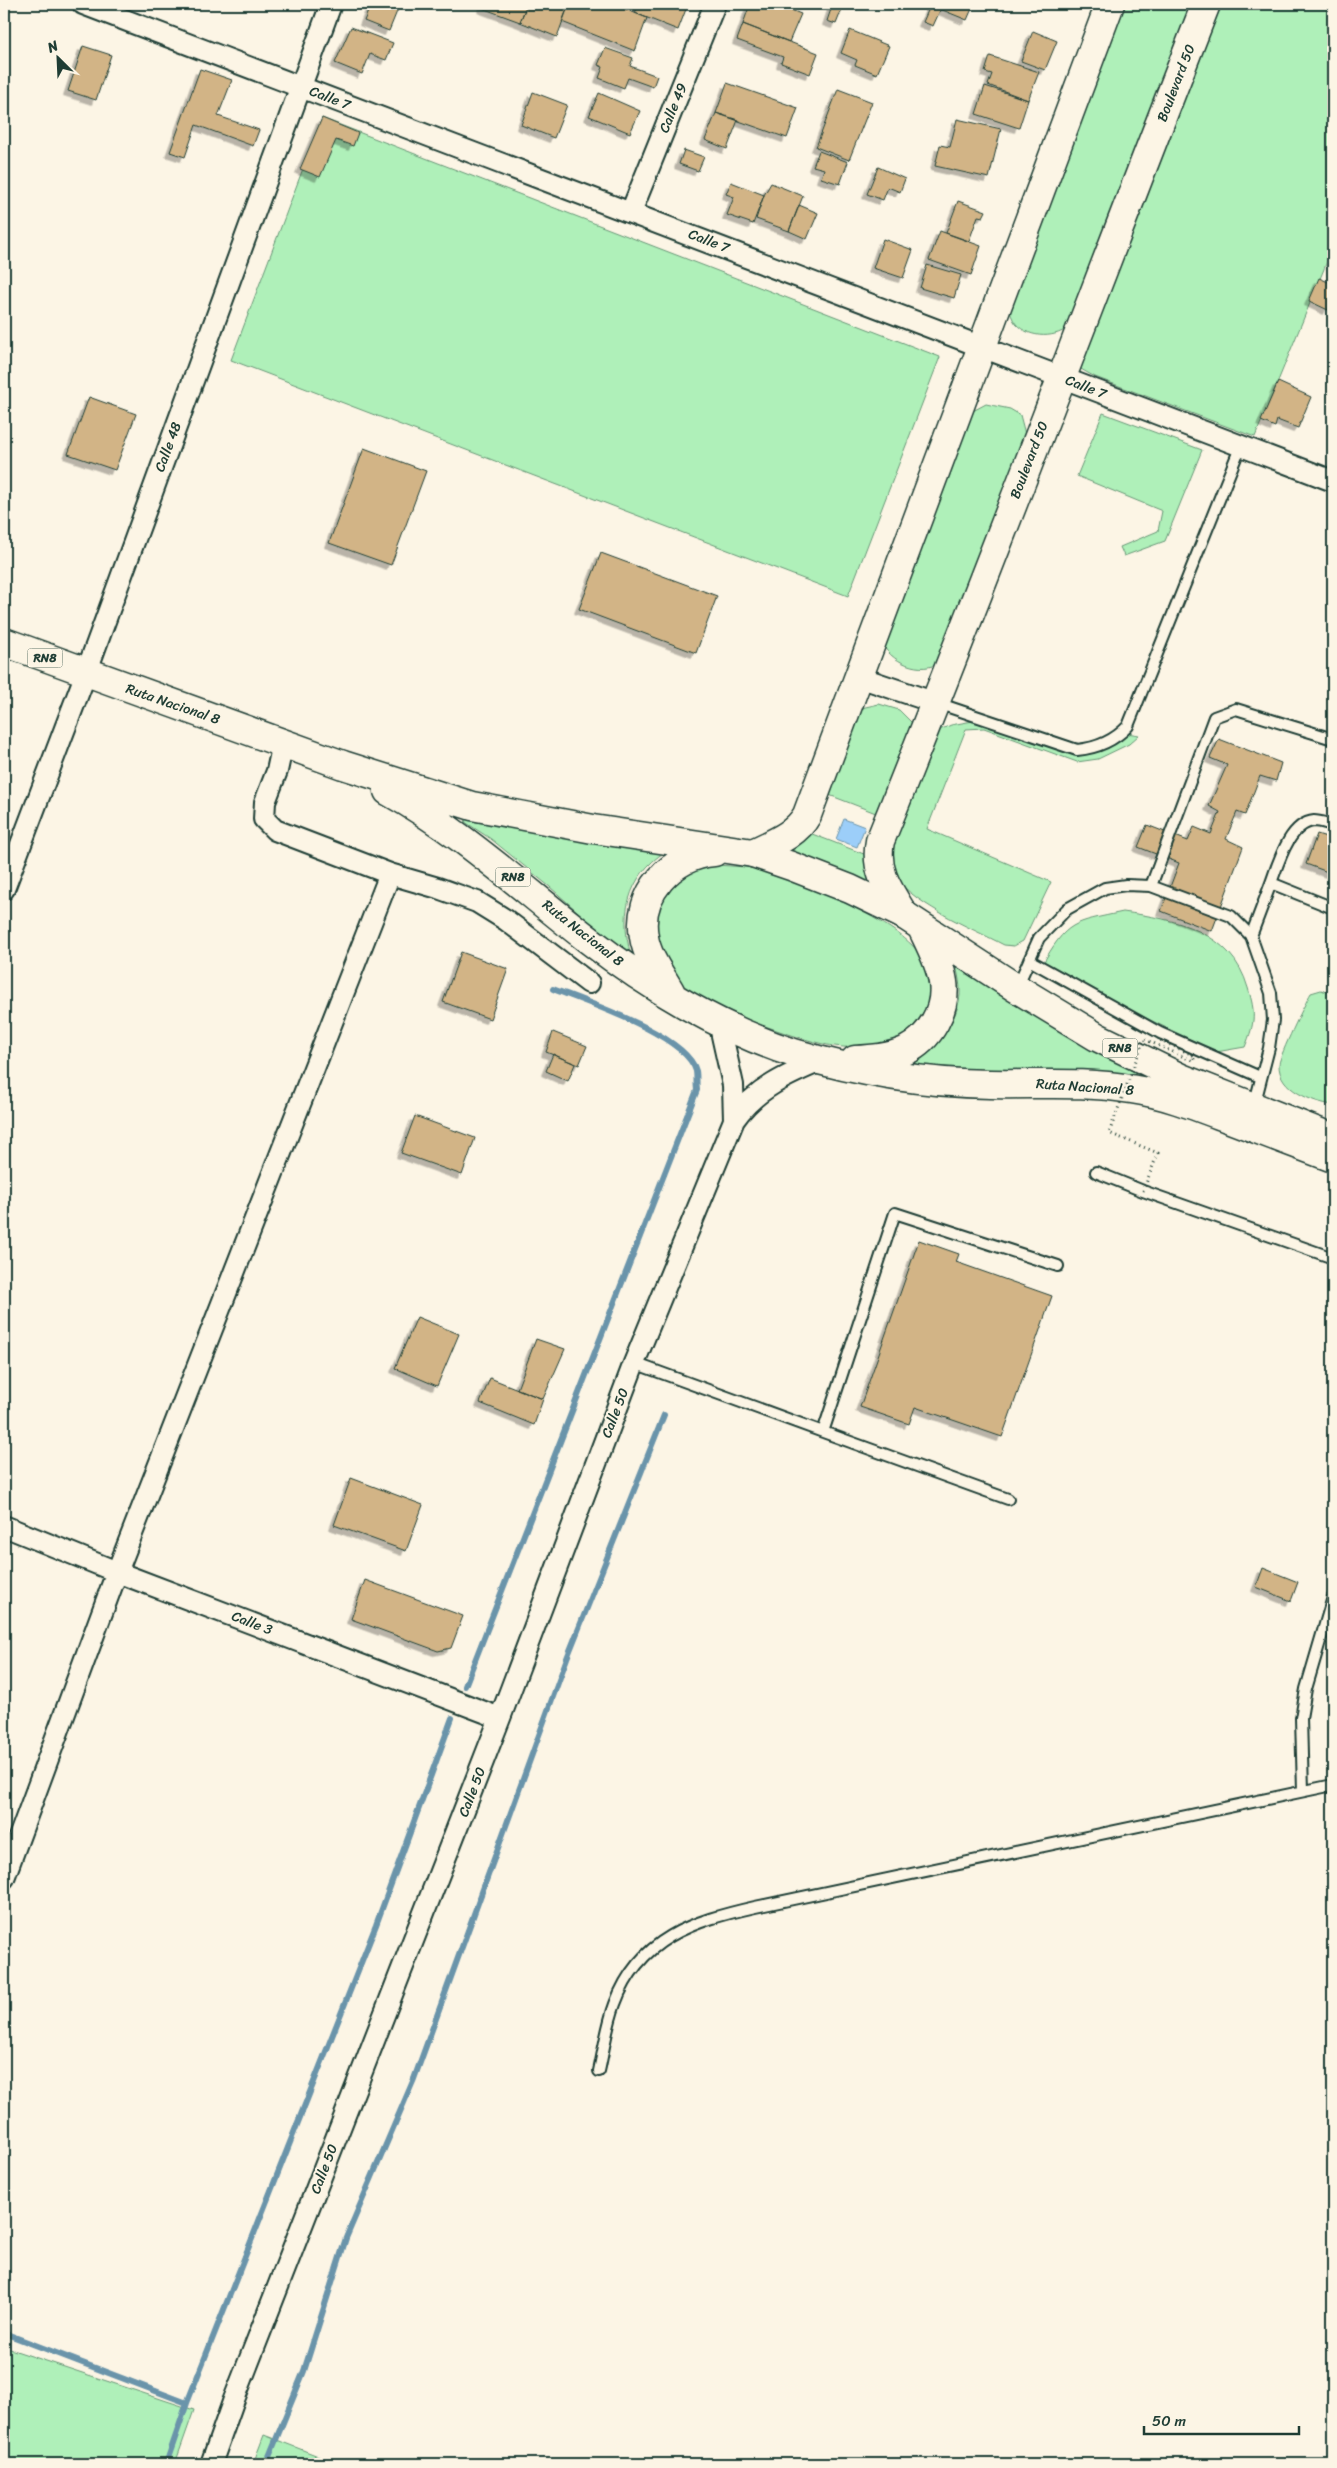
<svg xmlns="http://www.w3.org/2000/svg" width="1337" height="2468" viewBox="0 0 1337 2468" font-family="Sriracha,sans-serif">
  <defs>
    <filter id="shadow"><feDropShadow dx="-4.5" dy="4.5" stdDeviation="0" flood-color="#0004"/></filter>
  </defs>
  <rect width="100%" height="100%" fill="#fcf5e5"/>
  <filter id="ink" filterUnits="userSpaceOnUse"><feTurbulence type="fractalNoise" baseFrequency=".02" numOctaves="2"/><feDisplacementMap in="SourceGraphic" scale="10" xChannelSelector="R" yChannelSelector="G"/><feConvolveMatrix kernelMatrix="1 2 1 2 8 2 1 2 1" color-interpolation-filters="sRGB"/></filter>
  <g filter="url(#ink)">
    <!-- green -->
    <path fill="#aff0b9" stroke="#679676" d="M1125 4H1195L1071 325C1057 339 1030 339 1016 324 1012 319 1010 312 1008 305Z
      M1214 4H1333V247L1255 437 1095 377 1079 368Z
      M322 118 940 357 848 596 231 360Z
      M986 404 1010 409 1020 415 1025 434 945 658C927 677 894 665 882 644L971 412Z
      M1103 413 1202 450 1165 541 1124 556 1120 547 1158 531 1162 511 1077 476Z
      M879 704 899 710 912 723V735L881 815 824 793 861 708Z
      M973 721 1080 753 1127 733 1139 735 1129 744 1098 759 1077 762 984 728 966 729 927 829 1051 882 1023 941 1014 946 1004 945C972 928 906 902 891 870 889 864 888 857 887 851L937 731 951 725Z
      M469 814 673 847C632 869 617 910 631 955L614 944 550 887 491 839 465 822Z
      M807 832 869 856 876 889 778 849Z
      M716 865C726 866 736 866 746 867 785 873 900 921 920 955 928 969 930 984 931 999 920 1017 908 1041 884 1045 868 1049 844 1048 828 1045 800 1040 699 1005 681 986 672 976 666 960 662 948 660 941 657 934 656 926 652 890 686 871 716 865Z
      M1123 912C1175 919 1232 931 1248 988 1256 1014 1255 1022 1245 1047L1216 1052 1041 967C1067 920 1073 923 1123 912Z
      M954 955 1140 1069 1137 1077 1051 1070H933L912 1065C934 1049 957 1024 960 995 961 983 956 967 954 955Z
      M1321 990 1333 994V1105C1313 1102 1278 1090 1279 1064 1280 1055 1305 1003 1311 993Z
      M4 2347 194 2410 175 2464H4Z
      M264 2435 339 2464H253Z"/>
    <!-- water -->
    <path fill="#9ccef9" stroke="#6a94aa" d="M844 819 865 827 857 847 836 839Z"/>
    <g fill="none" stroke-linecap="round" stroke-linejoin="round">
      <!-- stream -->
      <path stroke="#6a94aa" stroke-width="6" d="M465 1686 697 1090C696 1084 697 1077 696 1071 686 1035 586 1002 553 989
        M4 2333 187 2403
        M166 2464 187 2403 376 1925 452 1718
        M266 2464 304 2371 346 2238 414 2079 567 1658 664 1415"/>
    </g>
    <!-- building -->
    <path fill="#d2b486" stroke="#1f3d34" filter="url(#shadow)" d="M371 4H400L389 31 364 21Z
      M484 4H527L520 22 482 8Z
      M527 4H569L557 37 520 22Z
      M569 4H613L647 18 635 51 562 22Z
      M639 4H688L678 30 635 13Z
      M750 4H776L801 14 789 42 743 24Z
      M826 4H844L836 24 827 21 832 6Z
      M924 4H943L933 26 923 22 930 6Z
      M943 4H974L967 20 940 9Z
      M4 5 10 7 4 27Z
      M743 24 818 53 810 74 781 63 783 57 737 40Z
      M351 27 393 43 386 60 370 54 362 74 335 63Z
      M850 30 889 46 877 74 855 65 857 60 841 53Z
      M1033 31 1057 41 1045 70 1021 61Z
      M83 46 111 55 96 100 68 91Z
      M605 48 633 58 630 66 657 76 653 87 628 78 624 88 599 78 603 67 598 65Z
      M990 56 1039 72 1028 100 988 85 992 74 985 72Z
      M200 69 232 80 218 116 259 130 253 146 196 125 185 157 170 152Z
      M727 83 798 108 787 138 716 113Z
      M985 86 1028 100 1019 128 976 114Z
      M838 89 872 102 849 160 816 147Z
      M533 92 567 105 554 138 521 125Z
      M599 93 640 111 630 133 589 116Z
      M716 113 738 120 727 149 705 140Z
      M322 118 358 133 353 146 336 140 320 177 300 169Z
      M957 119 1001 129 989 178 935 166 940 145 950 147Z
      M684 150 704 157 698 171 679 164Z
      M819 151 848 162 840 184 821 178 824 169 813 166Z
      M878 167 905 179 900 192 888 187 883 200 867 194Z
      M731 182 764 195 753 224 727 215 734 197 726 194Z
      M771 183 803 196 789 231 756 219 764 195Z
      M958 201 986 211 983 217 978 216 969 241 946 233Z
      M799 205 818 213 807 239 789 231Z
      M940 231 981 246 971 275 929 260Z
      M883 239 913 250 903 278 873 268Z
      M927 265 961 275 954 298 920 288Z
      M1319 278 1333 284V299L1328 310 1309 301Z
      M1278 382 1311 397 1298 428 1277 420 1275 427 1261 421Z
      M89 397 136 414 115 470 68 454Z
      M364 448 426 471 391 565 329 543Z
      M601 553 717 596 696 653 579 609Z
      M1219 739 1281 763 1276 781 1260 776 1245 815 1237 812 1226 839 1243 847 1212 931 1161 911 1179 863 1138 847 1147 825 1188 841 1194 827 1211 834 1220 812 1209 806 1227 765 1210 758Z
      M1317 834 1333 839V874L1306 864Z
      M461 952 508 969 490 1019 443 1002Z
      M553 1032 587 1046 579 1065 546 1052Z
      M553 1054 575 1064 568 1081 546 1071Z
      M415 1116 475 1138 462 1175 401 1153Z
      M919 1240 959 1254 956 1262 1052 1296 1002 1437 915 1407 909 1424 860 1407Z
      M417 1317 459 1334 437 1386 395 1368Z
      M536 1339 565 1349 543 1399 517 1389Z
      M490 1378 543 1399 534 1425 480 1403Z
      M351 1478 423 1505 406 1551 334 1525Z
      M1263 1568 1298 1582 1291 1601 1256 1587Z
      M365 1580 463 1616 451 1648 438 1651 351 1619Z"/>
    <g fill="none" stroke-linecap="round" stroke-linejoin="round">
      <!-- lane casing -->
      <g stroke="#1f3d34" stroke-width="14">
        <path id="lane" d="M937 703 1077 750C1098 748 1114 741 1128 726L1241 445
          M1271 883C1278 864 1289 823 1314 821 1320 821 1328 824 1333 825
          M1151 886 1214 717 1236 709 1333 739
          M1251 936 1271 883 1333 908
          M1029 960 1160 1033 1260 1077
          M1017 987 1039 938 1067 909 1105 888 1126 885 1151 886 1231 916 1251 936 1271 993 1273 1020 1269 1048 1254 1106
          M1096 1172 1143 1191 1333 1258
          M634 1363 823 1432 895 1213 1058 1266
          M823 1432 1008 1499
          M1303 1791 1301 1718 1306 1689 1333 1597
          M599 2071C604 2049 607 2025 615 2004 639 1938 693 1921 755 1907L1333 1785"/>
      </g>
      <!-- street casing -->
      <g stroke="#1f3d34" stroke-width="24">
        <path id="street" d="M83 4 1333 481
          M631 212 715 4
          M859 677 936 703
          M283 743 277 771 265 802 264 819 275 830 390 874 438 888 477 902 506 920 589 983
          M4 889 86 673 331 4
          M719 1022 733 1085 734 1120
          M4 1526 117 1572 500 1718
          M4 1878 117 1572 390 874
          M211 2464 233 2402 500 1718 634 1363 734 1120C755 1089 789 1074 823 1060"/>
      </g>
      <!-- secondary casing -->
      <g stroke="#1f3d34" stroke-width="31">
        <path id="secondary" d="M753 853C773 843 796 835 807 815L1110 4
          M904 915C889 891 874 871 880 841 992 564 1097 283 1206 4"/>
      </g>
      <!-- highway casing -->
      <g stroke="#1f3d34" stroke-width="31">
        <path id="highway" d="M4 642 343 765 472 806 593 829 753 853 791 866 850 889 904 915 1016 988 1097 1037 1181 1078 1333 1138
          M388 791C462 832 523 889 589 940 648 986 722 1030 794 1053 857 1072 925 1083 990 1084 1037 1085 1084 1081 1131 1089 1166 1094 1198 1107 1230 1119 1265 1132 1299 1145 1333 1158
          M671 993C661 975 647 957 644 937 636 894 672 855 714 852
          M855 1060C872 1059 889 1058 905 1051 930 1039 947 1009 943 982 940 963 930 945 922 928"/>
      </g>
      <!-- lane -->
      <use href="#lane" stroke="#fcf5e5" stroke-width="10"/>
      <!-- street -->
      <use href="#street" stroke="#fcf5e5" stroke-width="20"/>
      <!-- secondary -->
      <use href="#secondary" stroke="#fcf5e5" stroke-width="28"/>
      <!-- highway -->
      <use href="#highway" stroke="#fcf5e5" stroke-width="28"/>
      <!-- path-bridge -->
      <path stroke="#1f3d34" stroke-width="3" stroke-dasharray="1 4" stroke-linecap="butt" d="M1143 1191 1158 1153 1109 1133 1144 1039 1193 1061 1195 1056 1158 1039"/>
    </g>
  </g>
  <g text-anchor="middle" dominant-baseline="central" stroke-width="4" stroke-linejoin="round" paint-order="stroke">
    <!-- shield labels -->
    <g fill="#fcf5e5" stroke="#617469" stroke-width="1">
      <rect x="27.5" y="648.5" width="35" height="19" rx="4"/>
      <rect x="495.5" y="867.5" width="35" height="19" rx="4"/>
      <rect x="1102.5" y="1038.5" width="35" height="19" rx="4"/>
    </g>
    <g font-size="12" font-weight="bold" fill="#1f3d34">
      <text x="45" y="658">RN8</text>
      <text x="513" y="877">RN8</text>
      <text x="1120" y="1048">RN8</text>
    </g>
    <!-- street labels -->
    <g font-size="14" fill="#1f3d34" stroke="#fcf5e5">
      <text transform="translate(1176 83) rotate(-69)">Boulevard 50</text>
      <text transform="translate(330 98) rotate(21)">Calle 7</text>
      <text transform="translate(673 108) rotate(-68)">Calle 49</text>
      <text transform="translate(709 241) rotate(21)">Calle 7</text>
      <text transform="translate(1086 387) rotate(21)">Calle 7</text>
      <text transform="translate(168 447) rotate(-70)">Calle 48</text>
      <text transform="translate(1029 460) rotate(-69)">Boulevard 50</text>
      <text transform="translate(173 704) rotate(19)">Ruta Nacional 8</text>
      <text transform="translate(583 933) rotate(38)">Ruta Nacional 8</text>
      <text transform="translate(1085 1087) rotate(4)">Ruta Nacional 8</text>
      <text transform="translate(615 1413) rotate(-69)">Calle 50</text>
      <text transform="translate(252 1623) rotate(21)">Calle 3</text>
      <text transform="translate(472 1792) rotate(-69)">Calle 50</text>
      <text transform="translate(324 2169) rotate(-69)">Calle 50</text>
    </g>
  </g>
  <!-- margin -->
  <rect width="1337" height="2468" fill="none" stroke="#fcf5e5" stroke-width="20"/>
  <rect x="10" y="10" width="1317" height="2448" fill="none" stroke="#1f3d34" stroke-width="2" filter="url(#ink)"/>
  <!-- north arrow -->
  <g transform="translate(58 58) rotate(336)" stroke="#fcf5e5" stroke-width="4" paint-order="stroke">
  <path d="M0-4L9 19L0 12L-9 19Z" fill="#1f3d34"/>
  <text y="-8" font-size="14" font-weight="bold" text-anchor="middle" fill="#1f3d34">N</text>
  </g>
  <!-- scale -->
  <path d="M1144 2426v8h155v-8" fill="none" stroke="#1f3d34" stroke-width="2.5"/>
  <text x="1152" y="2426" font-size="15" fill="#1f3d34" stroke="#fcf5e5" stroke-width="4" paint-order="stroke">50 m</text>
</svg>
